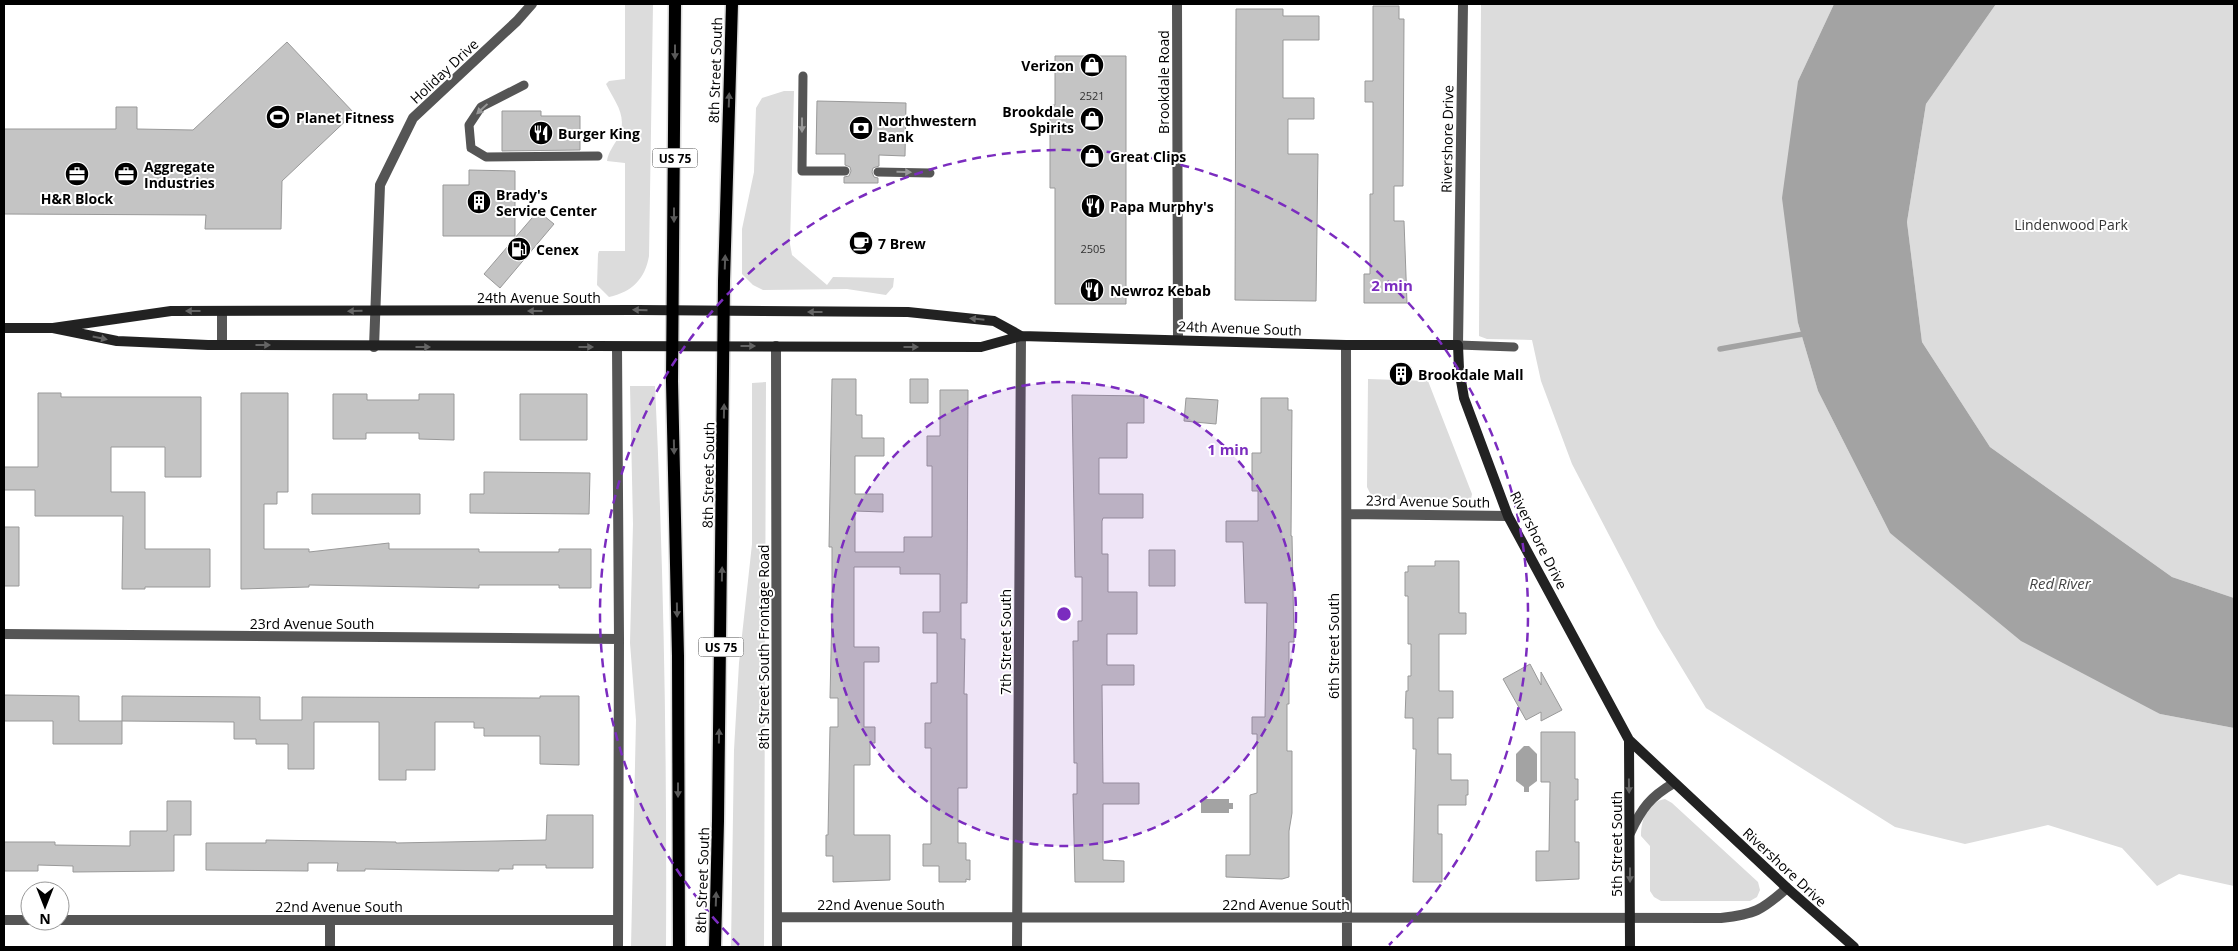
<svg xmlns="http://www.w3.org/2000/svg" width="2238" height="951" viewBox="0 0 2238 951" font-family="'Open Sans',sans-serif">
  <rect width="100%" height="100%" fill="#fff"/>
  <!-- green -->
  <path fill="#dcdcdc" d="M625 4H653L649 256C645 279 632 292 609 297L597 285 598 254 599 251H625V163L607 161C608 152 615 144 619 136 628 115 614 101 606 84L609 81 625 79Z
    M1481 4H1834L1798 81V323L1818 391 1890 533 2160 714 2234 728V886L2179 874 2157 886 2122 848 2048 825 1965 844 1895 827 1706 708 1657 627 1572 464 1541 381 1532 340 1487 339 1479 336Z
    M1996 4H2234V598L2172 577 1990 447 1922 342 1907 222 1926 104Z
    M784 91H794L790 244 792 255 827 285 833 277 894 278 893 287 886 295 847 289 763 290 753 285 742 274V229L754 172 756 108 762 98Z
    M1368 379 1428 381 1472 494 1471 499H1378L1371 495 1367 487Z
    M766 382 764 947H731L734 750 739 663 752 544V383Z
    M630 386H655C664 573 667 760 666 947H631L636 720 630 643 633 524Z
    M1665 799 1672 803 1758 882 1760 890 1757 897 1750 901H1661L1654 897 1650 891V846L1641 836C1641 820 1647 802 1665 799Z"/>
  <!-- water -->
  <path fill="#a3a3a3" d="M1834 4H1996L1926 104 1907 222 1922 342 1990 447 2172 577 2234 598V728L2160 714 2021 641 1890 533 1818 391 1798 323 1782 198 1798 81Z
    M1524 746H1529L1537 754V781L1529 787V792H1524V787L1516 781V754Z
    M1201 799H1229V803H1233V809H1229V813H1201Z"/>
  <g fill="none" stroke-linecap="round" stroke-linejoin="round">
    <!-- stream -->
    <path stroke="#a3a3a3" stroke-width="5.5" d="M1720 349 1809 333"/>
  </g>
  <!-- building -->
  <path fill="#c4c4c4" stroke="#999" d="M1373 6H1399V19H1404L1403 186H1394V221H1404L1407 303H1364V274H1370V194H1373V102H1365V81H1373Z
    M1236 9H1283V16H1319V40H1283V98H1314V119H1288V154H1318L1316 301 1235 300Z
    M287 42 354 113 282 181 281 229H205L206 215 4 214V129H116V107H137V129L193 130Z
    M1055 56H1126V304H1055V188H1050V105H1055Z
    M817 101 906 103 905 156 879 155V166L873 168 872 172 874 177 878 178V183H844V177L849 176 851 171 850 167 845 165V154H816Z
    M502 111H541V116H580V150L502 151Z
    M469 170 515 171V236H443V185H469Z
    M538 211 554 224 500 288 484 274Z
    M832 379H856V415H862V438H884V456H855V494H883V512L855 511V552H904V537H932V466H927V436H940V390H968L967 603H961V639H965L964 694H967V788H958V843H966V860H970V880L966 879V882H939V866H923V844H931V748H925V723H931V683H937V633H923V612H940V574H900V567H854V647H879V662H864V727H875V743H870V765H854V835H890V880L833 882V856H826V835H828L830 727H838V698H830L832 609V547H829Z
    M910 379H928V403H910Z
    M38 393H61V397H201V477H165V447H111V492H145V549H210V587H145V589H122L123 516H35V490H4V467H38Z
    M241 393H288V492H277V504H264V549H309V552L389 543V549H479V552H559V549H591V588H559V585H479V588L309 585V587L241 589Z
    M333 394H367V400H419V394H454V440L419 439V433H366V439H333Z
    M520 394H587V440H520Z
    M1072 395 1144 396V423H1127V458H1099V494H1143V518H1103L1102 521V554H1108V592H1137V634H1107V665H1134V685H1102L1103 783H1139V804H1103V860L1124 861V882H1075L1073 794H1077V763H1074L1073 641H1078V621H1082V577H1075Z
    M1186 398 1218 400 1216 424 1184 421Z
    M1261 398H1288V410H1292L1291 536H1292L1294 642H1289V704H1287V751H1292V813L1289 831V877L1282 879 1226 877V855H1250V795L1257 793V734H1252V717H1265L1267 603H1245L1243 542H1226V521H1258V491H1252V453H1261Z
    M484 472 590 473 589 514 470 513V494H484Z
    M312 494H420V514H312Z
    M4 527H19V586H4Z
    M1149 550H1175V586H1149Z
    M1435 561H1459V613H1466V634H1439V691H1453V718H1438V754H1451V780H1468V795H1466V805H1438V834H1442V882H1413L1416 749H1413V718H1405L1406 691H1408V676H1411V644H1408V596H1405V572H1408V566H1435Z
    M1530 664 1541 685V672L1562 710 1541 721V712L1526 720 1503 679Z
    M4 695 79 696V721H122V696L260 697V720H302V697L540 698V696H579V765L540 764V736H484V728H474V722H435V770H406V780H379V722H314V769H288V744H256V739H234V722L122 721V744H53V721H4Z
    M1541 732H1575V779H1578V800H1575V842H1579V879L1536 881V851H1549L1550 782H1541Z
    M167 801H191V835H174V871L73 872V866L38 865V871H4V842H55V845L130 846V831H167Z
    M547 815H593V868H546V865H513V869H499V871L365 869V871H337L338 863H308V871L206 870V843H266V840L396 842V843L546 840Z"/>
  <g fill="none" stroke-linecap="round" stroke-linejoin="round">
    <!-- primary casing -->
    <g stroke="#dbdbdb" stroke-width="15">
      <path id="primary" d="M675 4 672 381 678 656 679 947
        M715 947 718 821 724 281 732 4"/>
    </g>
    <!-- lane -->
    <path stroke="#555" stroke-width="9" d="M803 76 802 171H845
      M524 85 481 107 469 125 471 148 486 157 598 156
      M878 172 930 173
      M1458 345 1514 347"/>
    <!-- street -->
    <path stroke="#555" stroke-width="10" d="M1177 4 1178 340
      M222 311V345
      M1346 345 1347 947
      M1458 345 1463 4
      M776 346 777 947
      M374 347 380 185 413 118 517 21 532 4
      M617 347 619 639 618 947
      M1347 514 1508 516
      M4 634 619 639
      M1630 833C1642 808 1650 797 1674 783
      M777 917 1721 918C1755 914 1761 911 1787 888
      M4 920H30
      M60 920H618
      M330 920V947
      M1017 947 1021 336"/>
    <!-- secondary -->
    <path stroke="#222" stroke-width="10" d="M4 328H53L171 311 638 310 908 312 994 321 1021 336
      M53 328 117 341 208 345 981 347 1021 336 1346 345H1458L1459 369 1464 398 1508 516 1629 740 1787 888 1854 947
      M1629 740 1630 947"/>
    <!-- primary -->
    <use href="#primary" stroke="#000" stroke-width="12"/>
  </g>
  <!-- one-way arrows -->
  <defs><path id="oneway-solid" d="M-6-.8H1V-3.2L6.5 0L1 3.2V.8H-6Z" transform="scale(1.25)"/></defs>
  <g fill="#595959">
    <use href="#oneway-solid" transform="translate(675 52) rotate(90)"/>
    <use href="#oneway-solid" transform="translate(729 100) rotate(-88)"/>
    <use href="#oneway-solid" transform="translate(674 215) rotate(90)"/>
    <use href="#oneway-solid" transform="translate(725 262) rotate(-88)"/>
    <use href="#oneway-solid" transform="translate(724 411) rotate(-89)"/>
    <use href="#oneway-solid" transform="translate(674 447) rotate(89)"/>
    <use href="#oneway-solid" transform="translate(722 574) rotate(-89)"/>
    <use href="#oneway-solid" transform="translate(677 610) rotate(89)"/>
    <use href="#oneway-solid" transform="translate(719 736) rotate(-89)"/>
    <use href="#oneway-solid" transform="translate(678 790) rotate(90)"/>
    <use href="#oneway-solid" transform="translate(716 899) rotate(-88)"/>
  </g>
  <g fill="#999">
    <use href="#oneway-solid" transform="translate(482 109) rotate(137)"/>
    <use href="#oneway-solid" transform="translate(802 125) rotate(90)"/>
    <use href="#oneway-solid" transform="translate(904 172) rotate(1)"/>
  </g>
  <g fill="#646464">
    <use href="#oneway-solid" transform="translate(640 310) rotate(-179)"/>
    <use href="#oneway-solid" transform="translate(193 311) rotate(180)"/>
    <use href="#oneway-solid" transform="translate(355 311) rotate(179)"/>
    <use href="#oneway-solid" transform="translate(535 311) rotate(180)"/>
    <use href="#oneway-solid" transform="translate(815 312) rotate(-180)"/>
    <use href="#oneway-solid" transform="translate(977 319) rotate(-174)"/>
    <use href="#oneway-solid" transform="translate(100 338) rotate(12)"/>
    <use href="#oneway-solid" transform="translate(263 345)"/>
    <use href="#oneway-solid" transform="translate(748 346)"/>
    <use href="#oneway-solid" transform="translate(423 347)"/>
    <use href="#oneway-solid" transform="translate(586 347)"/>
    <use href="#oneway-solid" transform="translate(911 347)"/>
    <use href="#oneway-solid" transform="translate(1629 786) rotate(89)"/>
    <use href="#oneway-solid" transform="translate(1630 875) rotate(90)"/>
  </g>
  <!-- distance rings -->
  <circle cx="1064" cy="614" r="232" fill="#7b2cbf" fill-opacity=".12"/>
  <g fill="none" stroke="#7b2cbf" stroke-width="2.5" stroke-dasharray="9 6">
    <circle cx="1064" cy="614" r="232"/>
    <path d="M739 945A464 464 0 1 1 1389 945"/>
  </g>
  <!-- icons -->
  <defs>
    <g id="shop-disc" transform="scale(1.25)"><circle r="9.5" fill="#000" stroke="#fff"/><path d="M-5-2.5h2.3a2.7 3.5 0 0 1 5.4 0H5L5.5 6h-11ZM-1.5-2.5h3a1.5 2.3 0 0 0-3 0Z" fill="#fff"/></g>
    <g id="stadium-disc" transform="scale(1.25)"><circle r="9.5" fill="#000" stroke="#fff"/><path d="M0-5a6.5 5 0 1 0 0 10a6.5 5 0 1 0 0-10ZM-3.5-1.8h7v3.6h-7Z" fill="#fff"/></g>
    <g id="bank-disc" transform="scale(1.25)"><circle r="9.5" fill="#000" stroke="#fff"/><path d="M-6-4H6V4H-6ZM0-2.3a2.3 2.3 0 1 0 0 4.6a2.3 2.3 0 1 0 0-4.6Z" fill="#fff"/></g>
    <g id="restaurant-disc" transform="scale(1.25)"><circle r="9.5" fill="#000" stroke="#fff"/><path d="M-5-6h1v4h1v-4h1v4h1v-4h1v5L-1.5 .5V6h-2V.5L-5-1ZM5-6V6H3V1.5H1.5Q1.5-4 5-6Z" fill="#fff"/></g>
    <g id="office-disc" transform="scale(1.25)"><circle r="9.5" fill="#000" stroke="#fff"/><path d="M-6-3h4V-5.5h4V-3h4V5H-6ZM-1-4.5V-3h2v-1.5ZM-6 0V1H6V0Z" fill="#fff"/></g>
    <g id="building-disc" transform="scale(1.25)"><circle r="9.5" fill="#000" stroke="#fff"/><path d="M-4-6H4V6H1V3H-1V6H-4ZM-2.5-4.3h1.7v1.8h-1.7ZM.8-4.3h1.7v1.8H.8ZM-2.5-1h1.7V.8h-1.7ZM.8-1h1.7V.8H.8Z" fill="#fff"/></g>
    <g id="cafe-disc" transform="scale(1.25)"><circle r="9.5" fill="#000" stroke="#fff"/><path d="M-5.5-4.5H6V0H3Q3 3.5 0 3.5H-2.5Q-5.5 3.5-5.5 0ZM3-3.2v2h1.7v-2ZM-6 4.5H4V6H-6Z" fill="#fff"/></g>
    <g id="fuel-disc" transform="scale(1.25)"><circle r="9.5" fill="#000" stroke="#fff"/><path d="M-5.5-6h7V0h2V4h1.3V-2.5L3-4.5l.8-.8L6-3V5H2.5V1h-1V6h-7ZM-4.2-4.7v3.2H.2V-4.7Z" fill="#fff"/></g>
  </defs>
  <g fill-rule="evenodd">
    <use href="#shop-disc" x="1092" y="65"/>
    <use href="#stadium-disc" x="278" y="117"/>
    <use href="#shop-disc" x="1092" y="119"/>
    <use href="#bank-disc" x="861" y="128"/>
    <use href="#restaurant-disc" x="541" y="133"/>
    <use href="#shop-disc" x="1092" y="156"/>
    <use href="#office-disc" x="77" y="174"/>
    <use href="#office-disc" x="126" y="174"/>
    <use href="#building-disc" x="479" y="202"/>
    <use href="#restaurant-disc" x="1093" y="206"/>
    <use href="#cafe-disc" x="861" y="243"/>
    <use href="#fuel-disc" x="519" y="249"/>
    <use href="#restaurant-disc" x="1092" y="290"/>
    <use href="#building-disc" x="1401" y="374"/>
  </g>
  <g text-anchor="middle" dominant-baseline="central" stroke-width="4" stroke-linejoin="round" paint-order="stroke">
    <!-- number labels -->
    <g font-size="11" fill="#313131">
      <text x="1092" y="95">2521</text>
      <text x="1093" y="248">2505</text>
    </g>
    <!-- shield labels -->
    <g fill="#fff" stroke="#4c4c4c" stroke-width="1">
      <rect x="652.5" y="148.5" width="45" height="19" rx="4"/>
      <rect x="698.5" y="637.5" width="45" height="19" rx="4"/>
    </g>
    <g font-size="12" font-weight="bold" fill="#000">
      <text x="675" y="158">US 75</text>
      <text x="721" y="647">US 75</text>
    </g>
    <!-- poi labels -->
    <g font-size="14" font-weight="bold" fill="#000" stroke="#fff" text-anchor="start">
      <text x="1074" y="65" text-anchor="end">Verizon</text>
      <text x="1074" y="111" text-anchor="end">Brookdale<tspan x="1074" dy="16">Spirits</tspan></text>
      <text x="296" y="117">Planet Fitness</text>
      <text x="878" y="120">Northwestern<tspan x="878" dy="16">Bank</tspan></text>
      <text x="558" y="133">Burger King</text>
      <text x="1110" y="156">Great Clips</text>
      <text x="144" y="166">Aggregate<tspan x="144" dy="16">Industries</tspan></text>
      <text x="496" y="194">Brady's<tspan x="496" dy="16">Service Center</tspan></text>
      <text x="77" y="198" text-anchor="middle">H&amp;R Block</text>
      <text x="1110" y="206">Papa Murphy's</text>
      <text x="878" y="243">7 Brew</text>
      <text x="536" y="249">Cenex</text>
      <text x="1110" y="290">Newroz Kebab</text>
      <text x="1418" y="374">Brookdale Mall</text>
    </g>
    <!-- street labels -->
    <g font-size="14" fill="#000" stroke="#fff">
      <text transform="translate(715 70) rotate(-88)">8th Street South</text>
      <text transform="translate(444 71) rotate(-43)">Holiday Drive</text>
      <text transform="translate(1163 82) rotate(-90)">Brookdale Road</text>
      <text transform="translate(1447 139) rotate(-89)">Rivershore Drive</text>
      <text x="539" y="297">24th Avenue South</text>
      <text transform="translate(1240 328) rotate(2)">24th Avenue South</text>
      <text transform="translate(708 475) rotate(-89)">8th Street South</text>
      <text transform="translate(1428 501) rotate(1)">23rd Avenue South</text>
      <text transform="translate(1539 540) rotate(63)">Rivershore Drive</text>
      <text x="312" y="623">23rd Avenue South</text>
      <text transform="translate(1005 642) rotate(-90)">7th Street South</text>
      <text transform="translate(1333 646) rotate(-90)">6th Street South</text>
      <text transform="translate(763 647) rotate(-90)">8th Street South Frontage Road</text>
      <text transform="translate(1616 844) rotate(-90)">5th Street South</text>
      <text transform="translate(1785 867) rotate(43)">Rivershore Drive</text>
      <text transform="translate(702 880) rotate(-88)">8th Street South</text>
      <text x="881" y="904">22nd Avenue South</text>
      <text x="1286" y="904">22nd Avenue South</text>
      <text x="339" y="906">22nd Avenue South</text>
    </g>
    <!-- park labels -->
    <g font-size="14" fill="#333" stroke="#fff">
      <text x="2071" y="224">Lindenwood Park</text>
    </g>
    <!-- water labels -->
    <g font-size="15" font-style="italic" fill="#444" stroke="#fff">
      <text x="2060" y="583">Red River</text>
    </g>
  </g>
  <circle cx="1064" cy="614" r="8" fill="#7b2cbf" stroke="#fff" stroke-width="2.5"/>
  <g font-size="15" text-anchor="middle" font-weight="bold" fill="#7b2cbf" stroke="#fff" stroke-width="4" stroke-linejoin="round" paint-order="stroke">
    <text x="1392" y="291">2 min</text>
    <text x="1228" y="455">1 min</text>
  </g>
  <!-- border -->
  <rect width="2238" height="951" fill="none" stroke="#000000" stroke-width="10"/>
  <!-- north arrow -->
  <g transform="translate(45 906) rotate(180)"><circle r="24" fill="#ffffff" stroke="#999999"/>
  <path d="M0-4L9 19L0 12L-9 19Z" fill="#000000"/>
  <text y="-8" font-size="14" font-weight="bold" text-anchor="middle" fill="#000000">N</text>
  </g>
</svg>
